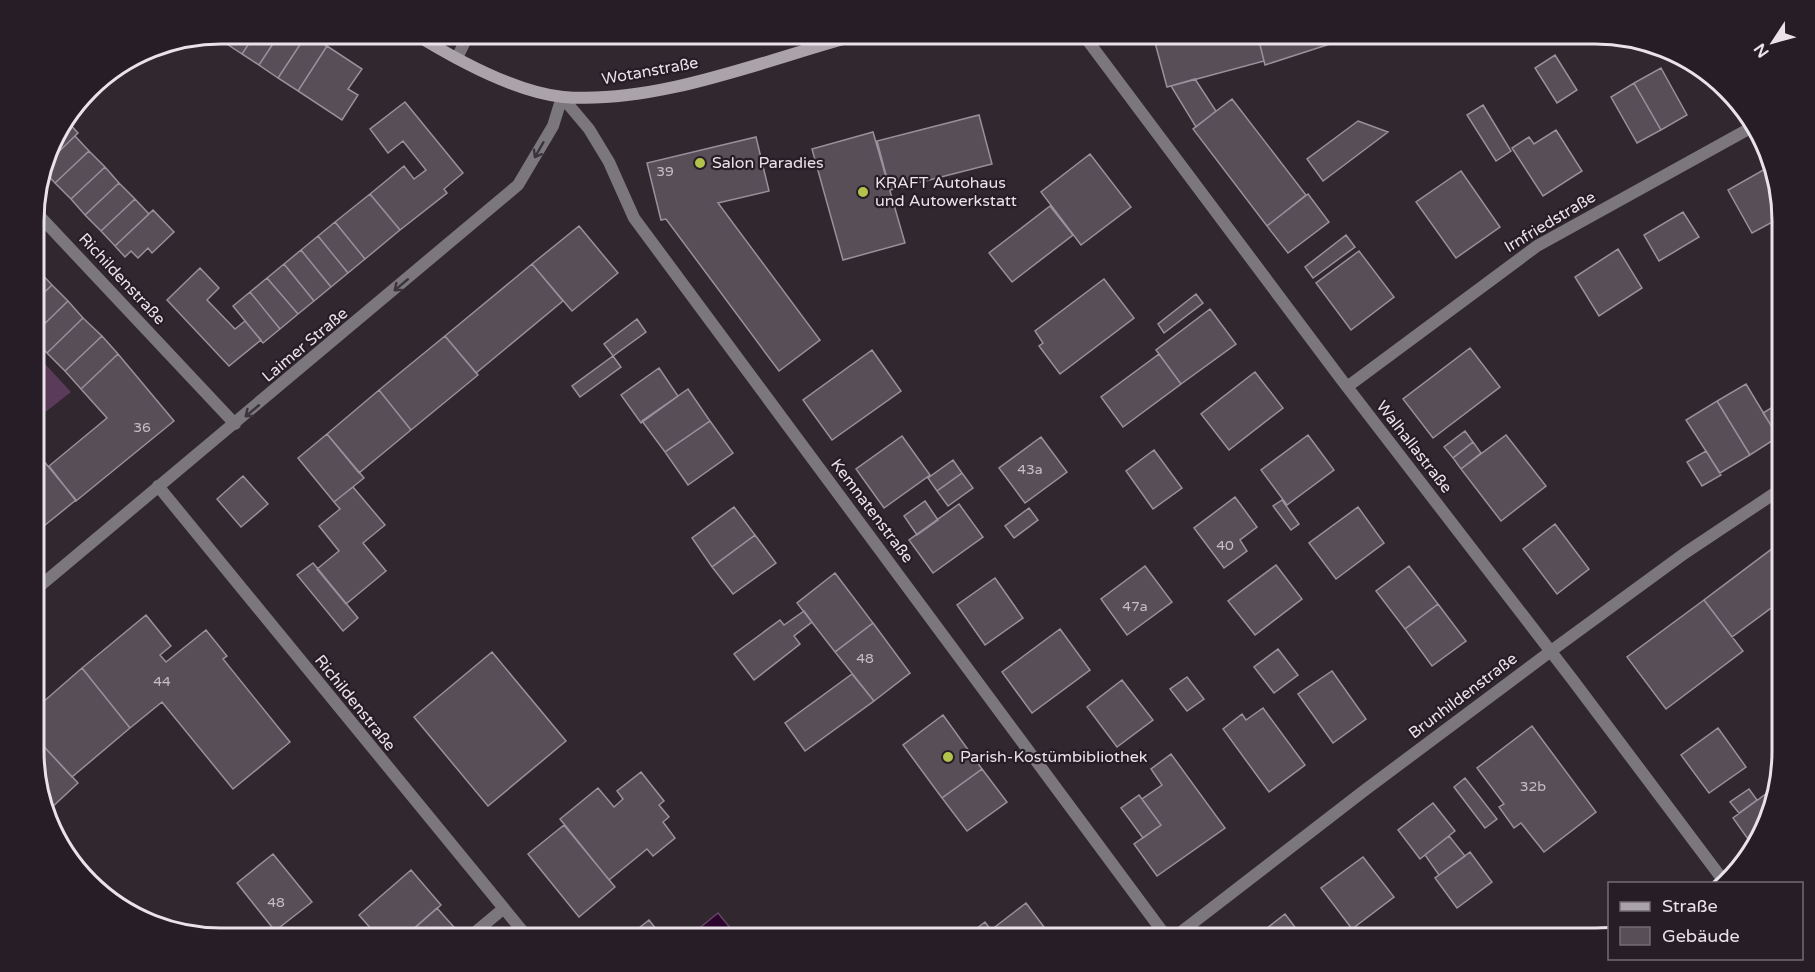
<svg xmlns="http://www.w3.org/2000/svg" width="1815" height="972" viewBox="0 0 1815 972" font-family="'Varela Round',sans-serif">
  <rect width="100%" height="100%" fill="#30272f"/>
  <!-- green -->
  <path fill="#5a3b5a" d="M34 352 71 392 34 421Z"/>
  <!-- water -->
  <path fill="#2b032d" stroke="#644665" stroke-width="1.5" d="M718 913 732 930 720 939H686Z"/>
  <!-- building -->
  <path fill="#584e57" stroke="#9a8f9a" stroke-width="1.5" d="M230 33H256L242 54 224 42Z
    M256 33H280L259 65 242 54Z
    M280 33 307 34 278 78 259 65Z
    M1175 33H1257L1264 61 1167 87 1154 39Z
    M1257 33H1364L1265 65Z
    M307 34 327 46 298 91 278 78Z
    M327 46 362 69 348 89 358 95 342 120 298 91Z
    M1555 55 1577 90 1557 103 1535 68Z
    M1661 68 1687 115 1661 130 1634 83Z
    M1195 79 1216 111 1196 127 1171 86Z
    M1634 83 1661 130 1637 143 1611 97Z
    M1232 99 1306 195 1267 226 1193 129Z
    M405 102 463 173 444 189 447 193 400 230 370 194 404 166 414 179 426 170 403 141 388 153 370 129Z
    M1483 105 1511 151 1496 161 1467 115Z
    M979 115 992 164 890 190 877 141Z
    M66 120 78 133 45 165 52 138Z
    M1358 121 1388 132 1323 181 1307 159Z
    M1556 130 1582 171 1543 196 1512 148 1529 137 1534 144Z
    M873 132 905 243 843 260 812 149Z
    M75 136 89 151 55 183 43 170 45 165Z
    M756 137 769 191 718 203 820 340 779 371 666 219 661 220 647 163Z
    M89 151 105 167 71 199 55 183Z
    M1090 154 1131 207 1081 245 1041 192Z
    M105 167 119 183 85 215 71 199Z
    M1765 169 1780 196V218L1752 233 1728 190Z
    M1461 171 1500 227 1456 258 1416 202Z
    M119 183 135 199 101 231 85 215Z
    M370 194 400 230 365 259 335 222Z
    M1308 194 1329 222 1288 253 1267 226Z
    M135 199 149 214 115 246 101 231Z
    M1050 206 1073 235 1012 282 989 253Z
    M153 210 174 232 152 253 148 248 138 258 131 251 125 257 115 246Z
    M1683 212 1699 237 1659 261 1644 235Z
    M335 222 365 259 348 273 318 236Z
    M579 226 618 273 572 311 532 264Z
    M1346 235 1355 247 1313 278 1305 267Z
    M318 236 348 273 331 287 301 250Z
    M1618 249 1642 288 1599 316 1575 277Z
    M301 250 331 287 314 301 284 264Z
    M1359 251 1394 297 1351 330 1316 283Z
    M284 264 314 301 298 314 267 278Z
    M532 264 563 301 476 373 445 336Z
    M35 267 52 285 34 302V268Z
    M200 268 219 288 207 300 235 329 245 321 261 340 229 366 167 300Z
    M267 278 298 314 280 329 250 292Z
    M1104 279 1134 318 1060 374 1039 346 1043 343 1035 331Z
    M52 285 68 301 34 334V302Z
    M250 292 280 329 263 343 233 306Z
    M1196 294 1203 303 1164 333 1158 324Z
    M68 301 83 318 47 353 34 339V334Z
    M1210 309 1236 344 1181 384 1156 350Z
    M83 318 102 336 65 371 47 353Z
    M637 319 646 332 613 356 604 344Z
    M102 336 118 354 81 389 65 371Z
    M445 336 478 375 411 430 379 390Z
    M1470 348 1500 387 1433 438 1403 399Z
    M872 350 901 391 832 440 803 400Z
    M118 354 174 421 76 501 49 466 107 418 81 389Z
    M1159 354 1181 384 1123 427 1101 397Z
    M613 356 621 367 580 397 572 386Z
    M659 368 678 396 641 423 621 395Z
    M1255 372 1283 408 1229 450 1201 414Z
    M1746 384 1778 437 1750 455 1717 401Z
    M688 389 710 421 665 452 642 421Z
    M379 390 411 430 359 473 327 434Z
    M1717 401 1750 455 1720 473 1686 420Z
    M1781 402V439H1780L1763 413Z
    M710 421 733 453 688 485 665 452Z
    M1465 431 1473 442 1453 458 1444 447Z
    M327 434 364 478 334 502 298 458Z
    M1308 435 1334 470 1287 505 1261 470Z
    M1506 435 1546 486 1501 521 1461 469Z
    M902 436 930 475 884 508 856 469Z
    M1041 437 1067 472 1025 503 999 468Z
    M1473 442 1481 453 1461 469 1453 458Z
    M1154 450 1182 488 1153 509 1126 471Z
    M1706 451 1721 475 1702 486 1687 462Z
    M42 459 76 500 34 534V466Z
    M953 460 962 473 937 491 928 478Z
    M962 473 973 488 948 506 937 491Z
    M243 476 268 504 241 527 217 499Z
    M353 487 385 525 363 543 386 571 346 604 317 569 339 551 319 526 340 509 334 502Z
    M1235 497 1257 527 1240 540 1247 551 1224 568 1194 528Z
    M1282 500 1299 524 1291 530 1273 506Z
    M925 501 938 520 917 535 904 516Z
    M959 504 983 537 933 573 909 540Z
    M734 507 755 535 712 567 692 538Z
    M1358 507 1384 543 1336 579 1309 543Z
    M1029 508 1038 520 1014 538 1005 526Z
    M1555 524 1589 569 1557 594 1523 549Z
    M755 535 776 563 733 594 712 567Z
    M1781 542 1782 600 1732 637 1704 600Z
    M313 563 358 618 343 631 297 575Z
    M1276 565 1302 599 1255 635 1228 601Z
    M1145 566 1172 602 1127 635 1101 599Z
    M1409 566 1438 604 1405 629 1376 591Z
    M835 573 873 623 835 652 797 603Z
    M995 578 1023 618 985 645 957 605Z
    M1704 600 1743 651 1666 709 1627 657Z
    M1438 604 1466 641 1432 666 1405 629Z
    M804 611 812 622 794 636 800 644 754 680 734 654 780 620 784 625Z
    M146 615 171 646 160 655 166 662 206 630 227 656 223 659 290 742 233 789 162 702 130 728 82 668Z
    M873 623 910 673 874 701 835 652Z
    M1060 629 1090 670 1032 713 1002 672Z
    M1278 649 1298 675 1274 693 1254 667Z
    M492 652 566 741 488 806 414 717Z
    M82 668 130 728 72 777 35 737V709Z
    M1332 671 1366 719 1333 743 1298 694Z
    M852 674 874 701 805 751 785 723Z
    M1187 677 1204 699 1187 711 1170 689Z
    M1122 680 1153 720 1117 747 1087 707Z
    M1263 708 1305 765 1269 792 1223 729 1242 714 1246 720Z
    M943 715 982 769 942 798 903 745Z
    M1532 726 1596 812 1544 852 1521 823 1514 828 1499 807 1504 804 1477 768Z
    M1718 728 1746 767 1709 793 1681 755Z
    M35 737 78 783 49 810 35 776Z
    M1171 754 1225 828 1157 876 1134 844 1161 825 1142 799 1162 785 1151 769Z
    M982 769 1007 802 967 831 942 798Z
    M641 772 664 801 659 805 669 817 663 822 675 838 653 856 647 849 609 880 560 819 598 788 614 807 623 799 617 791Z
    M1465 778 1497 819 1485 828 1454 787Z
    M1774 788 1763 835 1753 846 1733 818Z
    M1749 789 1757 800 1739 813 1730 802Z
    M1139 795 1161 825 1143 838 1121 808Z
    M1433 803 1455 831 1420 859 1398 830Z
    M564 825 615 887 579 917 528 854Z
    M1449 836 1465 856 1439 875 1425 855Z
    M1470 852 1492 882 1457 908 1435 878Z
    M273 854 312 902 275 931 237 883Z
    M1363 857 1394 897 1352 929 1321 888Z
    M411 870 441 905 402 939H380L359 915Z
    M1026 903 1053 939H963L985 922 991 930Z
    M437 908 460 934 454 939H421L412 930Z
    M1285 914 1304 939H1253Z
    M649 920 664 939H625Z"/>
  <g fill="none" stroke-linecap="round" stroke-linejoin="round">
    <!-- lane -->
    <path stroke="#7c777c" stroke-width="12" d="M467 939 503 909"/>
    <!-- street -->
    <path stroke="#7c777c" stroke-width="12" d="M1082 33 1341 379 1572 679 1723 880
      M457 58 469 33
      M562 97 589 129 609 162 634 218 1168 939
      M33 209 235 424
      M1347 387 1537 246 1754 126
      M158 486 529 939
      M34 591 518 185 553 126 562 97
      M1172 939 1365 790 1551 651 1685 553 1781 489"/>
    <!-- secondary -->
    <path stroke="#aba3aa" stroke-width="12" d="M413 33C455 59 514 92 563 97 660 105 772 57 865 33"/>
  </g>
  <!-- one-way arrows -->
  <defs><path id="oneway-shaft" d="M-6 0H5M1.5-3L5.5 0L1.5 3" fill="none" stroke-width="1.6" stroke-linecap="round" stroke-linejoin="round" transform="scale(1.5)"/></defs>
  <g stroke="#3c343c">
    <use href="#oneway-shaft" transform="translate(539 150) rotate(120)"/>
    <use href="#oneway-shaft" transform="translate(401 285) rotate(140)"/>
    <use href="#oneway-shaft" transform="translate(252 411) rotate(140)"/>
  </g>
  <!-- markers -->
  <g fill="#b2c34c" stroke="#261d26" stroke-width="2">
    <circle cx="700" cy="163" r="6"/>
    <circle cx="863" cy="192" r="6"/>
    <circle cx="948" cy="757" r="6"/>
  </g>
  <g text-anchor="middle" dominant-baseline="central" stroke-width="4.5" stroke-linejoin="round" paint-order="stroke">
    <!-- number labels -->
    <g font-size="14" fill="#c5bec4">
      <text x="665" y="171">39</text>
      <text x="142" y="427">36</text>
      <text x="1030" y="469">43a</text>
      <text x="1225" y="545">40</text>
      <text x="1135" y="606">47a</text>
      <text x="865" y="658">48</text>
      <text x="162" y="681">44</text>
      <text x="1533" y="786">32b</text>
      <text x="276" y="902">48</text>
    </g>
    <!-- street labels -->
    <g font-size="16" fill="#e9e3e9" stroke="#261d26">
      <text transform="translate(650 71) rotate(-10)">Wotanstraße</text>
      <text transform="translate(1550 222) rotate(-31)">Irnfriedstraße</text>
      <text transform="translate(122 279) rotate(47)">Richildenstraße</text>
      <text transform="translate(305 345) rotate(-40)">Laimer Straße</text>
      <text transform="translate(1414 447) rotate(52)">Walhallastraße</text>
      <text transform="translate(872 511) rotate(53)">Kemnatenstraße</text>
      <text transform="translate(1463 696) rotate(-37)">Brunhildenstraße</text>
      <text transform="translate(355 703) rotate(51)">Richildenstraße</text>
    </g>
    <!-- poi labels -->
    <g font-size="16" fill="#e9e3e9" stroke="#261d26" text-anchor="start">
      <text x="712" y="163">Salon Paradies</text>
      <text x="875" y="183">KRAFT Autohaus<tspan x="875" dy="18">und Autowerkstatt</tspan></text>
      <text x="960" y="757">Parish-Kostümbibliothek</text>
    </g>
  </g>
  <!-- crop -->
  <path d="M0 0H1815V972H0ZM221 44H1595A177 177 0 0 1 1772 221V751A177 177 0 0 1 1595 928H221A177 177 0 0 1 44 751V221A177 177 0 0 1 221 44Z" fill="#261d26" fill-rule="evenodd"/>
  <path fill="none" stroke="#e9e3e9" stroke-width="3" d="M221 44H1595A177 177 0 0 1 1772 221V751A177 177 0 0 1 1595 928H221A177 177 0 0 1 44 751V221A177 177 0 0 1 221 44Z"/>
  <!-- legend -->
  <rect x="1608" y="882" width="195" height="78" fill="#261d26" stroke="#746c74" stroke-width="1.5"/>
  <rect x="1620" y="902" width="30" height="9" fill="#aba3aa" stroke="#746c74" stroke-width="1.5"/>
  <text x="1662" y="912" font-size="18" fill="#e9e3e9">Straße</text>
  <rect x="1620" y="927" width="30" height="18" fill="#584e57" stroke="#746c74" stroke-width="1.5"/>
  <text x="1662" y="942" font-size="18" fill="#e9e3e9">Gebäude</text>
  <!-- north arrow -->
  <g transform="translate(1773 42) rotate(234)" stroke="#261d26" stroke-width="4.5" paint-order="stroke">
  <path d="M0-4.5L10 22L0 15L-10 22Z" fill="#e9e3e9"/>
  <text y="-9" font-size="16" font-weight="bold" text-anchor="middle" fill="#e9e3e9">N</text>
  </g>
</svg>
